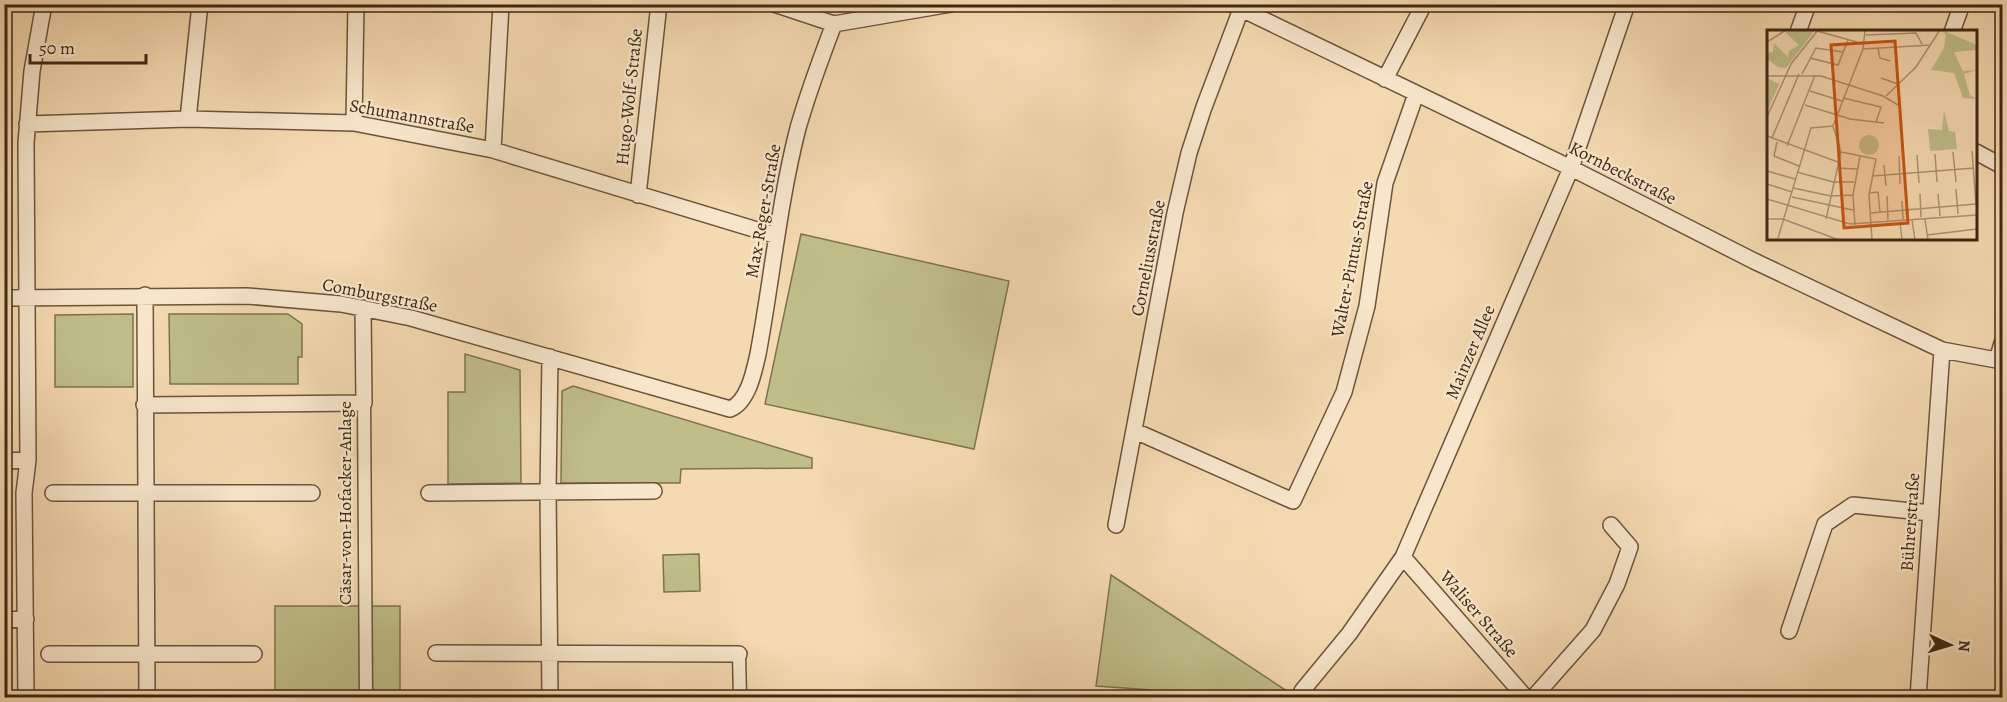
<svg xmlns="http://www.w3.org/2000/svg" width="2007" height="702" viewBox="0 0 2007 702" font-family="Alegreya,serif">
  <rect width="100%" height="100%" fill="#f5d9b0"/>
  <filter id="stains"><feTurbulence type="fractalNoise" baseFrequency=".00333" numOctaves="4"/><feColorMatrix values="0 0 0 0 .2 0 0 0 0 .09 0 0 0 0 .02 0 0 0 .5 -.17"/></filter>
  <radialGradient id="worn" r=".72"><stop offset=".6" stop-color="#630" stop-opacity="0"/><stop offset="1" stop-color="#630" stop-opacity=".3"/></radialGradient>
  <!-- green -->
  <path fill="#bfbe89" stroke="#7e734e" stroke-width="1.5" d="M801 234 1009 281 974 449 765 404Z
    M133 314V387H55V315Z
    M169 314H288L302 324V357H298V384H170Z
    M465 354 520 370 521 483 448 484V392H465Z
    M573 386 812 458V468L681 469 680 483H561L562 391Z
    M699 554 700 591 664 592 663 555Z
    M1111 575 1296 697H1251L1096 686Z
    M275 606H400V697H275Z"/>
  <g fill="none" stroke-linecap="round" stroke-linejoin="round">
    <!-- pedestrian casing -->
    <g stroke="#6c543a" stroke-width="15">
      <path id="pedestrian" d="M364 403 366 698
        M739 654 740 698"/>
    </g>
    <!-- minor casing -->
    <g stroke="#6c543a" stroke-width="18">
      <path id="minor" d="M774 4 834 24 951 4
        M1231 4 1571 168 1754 261 1942 350 2002 361
        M1798 32 1808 4
        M1952 32 1962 4
        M1385 79 1424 4
        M188 119 200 4
        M354 123 356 4
        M27 124 188 119 354 123 493 150 777 236
        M493 150 501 4
        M1976 152 2002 166
        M638 195 659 4
        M145 295 147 698
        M4 298 247 296 341 304 411 318 730 409C748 402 754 372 758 354 772 279 779 202 798 128 808 93 821 58 834 24
        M1997 360 2002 343
        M144 405 364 403 363 308
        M1135 431 1293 501 1344 392 1367 306 1385 183 1416 94
        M4 461 28 460
        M53 493H312
        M429 493 654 491
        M1116 525 1175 213 1189 153 1204 107 1243 4
        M1403 557 1526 698
        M4 620 26 619
        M1789 631 1825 524 1853 505 1931 513
        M436 653 739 654
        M49 654H254
        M1302 691 1349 634 1403 557 1571 168 1627 4
        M26 698 24 493 28 460 26 143 32 71 44 4
        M550 698 548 491 550 357
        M1533 698 1593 630 1617 584 1630 547 1611 525
        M1918 698 1942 350"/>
    </g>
    <!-- pedestrian -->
    <use href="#pedestrian" stroke="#f8e6cc" stroke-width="12"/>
    <!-- minor -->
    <use href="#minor" stroke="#f8e6cc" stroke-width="15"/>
  </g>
  <g text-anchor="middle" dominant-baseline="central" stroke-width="4.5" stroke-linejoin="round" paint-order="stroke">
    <!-- street labels -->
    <g font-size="18" fill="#3e2812" stroke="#f8e6cc">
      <text transform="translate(629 97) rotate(-84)">Hugo-Wolf-Straße</text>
      <text transform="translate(412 116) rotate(10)">Schumannstraße</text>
      <text transform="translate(1623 173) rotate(27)">Kornbeckstraße</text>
      <text transform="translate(763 211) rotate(-80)">Max-Reger-Straße</text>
      <text transform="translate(1148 258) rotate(-79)">Corneliusstraße</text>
      <text transform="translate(1352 259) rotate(-79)">Walter-Pintus-Straße</text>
      <text transform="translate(380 295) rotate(11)">Comburgstraße</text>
      <text transform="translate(1470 352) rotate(-67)">Mainzer Allee</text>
      <text transform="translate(345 503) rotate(-90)">Cäsar-von-Hofacker-Anlage</text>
      <text transform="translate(1910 522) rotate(-86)">Bührerstraße</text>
      <text transform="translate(1479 614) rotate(49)">Waliser Straße</text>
    </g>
  </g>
  <!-- overview -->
  <g transform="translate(1767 30)">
    <rect width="210" height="210" fill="#f5d9b0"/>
    <path d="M22 0H48L19 38 11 37 0 29V23L6 22 7 13 21 27 22 21 32 15 19 3ZM175 0 210 15V20L187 22 196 41 210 40 197 44 203 65 210 69 196 68 187 43 164 40 177 18 179 5ZM0 48 12 54 0 82ZM177 80 182 101 188 102 190 119 163 121 161 99 175 100ZM92 115a10 10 0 1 1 20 0a10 10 0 1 1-20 0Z" fill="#bfbe89"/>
    <path fill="none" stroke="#ac9271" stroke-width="1.5" d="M50 1 97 14M99 5 149 3 155 14M0 12 19 0M96 19 164 15M111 19 113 28 123 31M43 28 71 35 81 10M35 44 49 18 76 22M0 46H54L116 66 131 75M114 48 131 54M43 61 75 71M119 66 149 37 173 0M76 68 114 77 109 92M38 75 83 89 117 93M0 87 24 34 51 0M66 96 96 19 98 0M0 106 71 132M5 108 32 44M10 112 7 126 32 136M20 116 48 45M205 121 209 174M74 122 109 129 102 165 105 210M186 122 189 152M168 124 170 152M150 125 152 153M132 126 133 154M117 135 119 156M70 138 90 139M0 141 28 149M30 142 66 152H87M106 146 207 138M0 154 25 162M26 158 64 166 86 165M189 159 191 184M102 163 111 162 113 182M153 164 154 187M171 164 173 186M120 166 121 190M25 167 86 180M0 169 83 194 210 185M135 171 136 189M103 183 209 174M0 189H16L72 210M59 189 74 122 66 96M158 189 161 210M145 190 148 210M133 192 135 210M88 195 86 165 93 126M160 205 210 199M11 208 44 98 66 96"/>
    <path fill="#ce520d" fill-opacity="0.15" stroke="#ce520d" stroke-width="3" d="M128 11 141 193 77 198 64 15Z"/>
    <rect width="210" height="210" fill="none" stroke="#3e2812" stroke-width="3"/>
  </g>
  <!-- margin -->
  <rect width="2007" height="702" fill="none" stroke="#f5d9b0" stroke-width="24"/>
  <rect x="6" y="6" width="1995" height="690" fill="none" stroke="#3e2812" stroke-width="3"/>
  <rect x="12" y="12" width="1983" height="678" fill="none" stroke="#3e2812" stroke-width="1.5"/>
  <!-- north arrow -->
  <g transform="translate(1950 645) rotate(94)" stroke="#f8e6cc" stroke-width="4.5" paint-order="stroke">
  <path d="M0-4.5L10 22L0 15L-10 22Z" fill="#3e2812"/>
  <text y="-9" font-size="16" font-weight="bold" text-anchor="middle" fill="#3e2812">N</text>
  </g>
  <!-- scale -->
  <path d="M30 54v9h116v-9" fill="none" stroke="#3e2812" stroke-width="3"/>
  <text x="39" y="54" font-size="18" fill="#3e2812" stroke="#f8e6cc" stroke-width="4.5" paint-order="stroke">50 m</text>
  <rect width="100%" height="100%" filter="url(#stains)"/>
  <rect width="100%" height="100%" fill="url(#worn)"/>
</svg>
